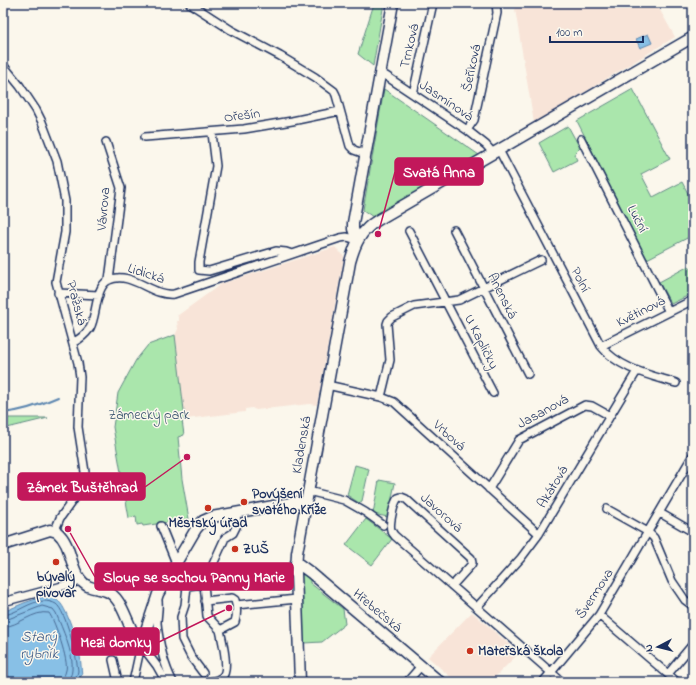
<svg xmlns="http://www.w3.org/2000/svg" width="696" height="685" viewBox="0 0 696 685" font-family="'Indie Flower',sans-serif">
  <rect width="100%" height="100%" fill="#fbf7ec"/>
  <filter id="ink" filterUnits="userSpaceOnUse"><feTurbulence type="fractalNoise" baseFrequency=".025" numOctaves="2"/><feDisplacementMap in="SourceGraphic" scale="8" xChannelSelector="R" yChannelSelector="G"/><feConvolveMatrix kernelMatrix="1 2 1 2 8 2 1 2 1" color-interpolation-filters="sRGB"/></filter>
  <g filter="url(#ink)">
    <!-- built -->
    <path fill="#f8e4d8" d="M514 3H656L675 37 534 123Z
      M335 247 344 256 317 405 309 404 256 410 252 408 245 409V412L185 419 175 335 178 329 177 321H179V317L177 316 221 284Z
      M472 612 519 653 490 682H456L428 657Z"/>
    <!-- green -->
    <path fill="#aae6ac" stroke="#628a85" d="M375 3H383V9L373 66 358 54 373 7Z
      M384 89 479 155 373 217 363 210Z
      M633 89 670 159 641 174 653 197 682 182 693 203V235L647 259 577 121Z
      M568 126 580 148 574 154 577 160 554 172 539 143Z
      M689 266 693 275V293L671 304 659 282Z
      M175 335 185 419 182 420 184 435 178 437 182 479 189 519 143 526 142 524 137 525 136 516 129 518 113 427 118 393 136 360 148 345Z
      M3 418H48L3 429Z
      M355 465 369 469 362 501 359 503 347 495Z
      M379 480 395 483 388 517 373 514Z
      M366 519 392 539 372 565 346 545Z
      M300 572 310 577V583L343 609 345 624 322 642 304 643Z"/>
    <!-- water -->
    <path fill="#88c0e6" stroke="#5c86b0" d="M648 34 652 43 640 48 636 39Z
      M42 597C47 598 52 598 57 600 67 606 77 643 80 656 81 662 81 668 82 675L76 682H14L9 677 3 666V612L24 603Z"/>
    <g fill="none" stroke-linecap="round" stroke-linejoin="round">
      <!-- shore -->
      <path stroke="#476994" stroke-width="1" d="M3 615C17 614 29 601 44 601 47 601 53 602 56 604 66 611 77 658 78 671 78 675 74 678 73 682
        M3 621 42 606 53 609 56 613C62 629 74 653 72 670 72 675 69 677 68 682
        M3 627C19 626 33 610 49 613 55 621 69 662 66 670 65 675 63 677 62 682"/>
      <!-- stream -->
      <path stroke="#5c86b0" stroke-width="2" d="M3 413C23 411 40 405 58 397"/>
      <!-- street casing -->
      <g stroke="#1b2f5e" stroke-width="10">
        <path id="street" d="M189 3 231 30 280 56 315 77 334 91 336 95 350 146 354 150 365 154
          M3 65 20 86 36 110 42 122 57 161 65 201V232L56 282 78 363 80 377 78 427 85 472 83 484 70 504 60 518 55 530
          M380 75 386 76 467 130 486 145 493 153
          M413 94 433 3
          M467 130 474 120 497 13 496 3
          M212 133 216 166 199 262V270L209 271 276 251 286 252 292 254
          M145 137 244 129 292 121 340 111
          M581 139 669 312
          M106 142 121 188 109 280
          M499 150 601 346C619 369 650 375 676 383
          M454 230 528 374
          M409 231 493 393
          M58 293 99 295
          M74 342C80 339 85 335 90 328 97 316 95 286 109 280 131 270 152 297 174 294L340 238 347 237 357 240
          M601 346 693 300
          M327 385 381 397 394 402 539 534
          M381 397 390 360 387 324 388 321 392 317 414 306 459 300 541 260
          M489 489 519 440 585 405 592 406 610 416
          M308 491 344 500 365 512 383 525
          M607 509 648 532 654 538 672 581 685 600 693 606
          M660 513 693 532
          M161 526 176 563
          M452 586 471 565 472 563 471 558 406 499 401 497 398 498C394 502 389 524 391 530 392 532 393 534 395 536L562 682
          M158 601C159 608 157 616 157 623 159 643 164 665 173 682
          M205 601 232 598 235 600C237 607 237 615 235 622L220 630C222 639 230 671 222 677 219 680 214 681 210 682
          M3 602 81 581
          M236 605 297 599
          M477 607 521 558 539 534 637 371
          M599 615 677 682
          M220 630 207 616 204 584 225 538 233 533 237 525 236 513
          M141 645 157 666 166 682
          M113 660 118 682
          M203 673 191 657 182 639 181 617 185 605 187 586 204 584
          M668 674 693 644
          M133 682 141 645
          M407 682 421 666
          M543 682 599 615 693 455"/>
      </g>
      <!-- secondary casing -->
      <g stroke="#1b2f5e" stroke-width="13">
        <path id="secondary" d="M357 240 353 229V223L393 3
          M3 545 50 530 57 532C72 545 69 565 80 579 89 592 100 586 110 593 123 601 129 628 137 641L141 645 158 594 196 529 203 521 212 517 296 502 306 504
          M296 562 311 573 440 682
          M300 682 296 573 297 553 350 262C355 244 361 230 378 220L693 37"/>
      </g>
      <!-- street -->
      <use href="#street" stroke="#fbf7ec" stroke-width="7"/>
      <!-- secondary -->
      <use href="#secondary" stroke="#fbf7ec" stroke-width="10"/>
    </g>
  </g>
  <!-- markers -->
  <g fill="#c8321e" stroke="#fbf7ec" stroke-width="1.5">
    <circle cx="244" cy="502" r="4"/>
    <circle cx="208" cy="508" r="4"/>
    <circle cx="235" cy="549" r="4"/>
    <circle cx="56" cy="562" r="4"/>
    <circle cx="470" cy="651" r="4"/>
  </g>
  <g text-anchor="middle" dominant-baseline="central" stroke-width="3" stroke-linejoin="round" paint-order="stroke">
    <!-- street labels -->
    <g font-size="14" fill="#1b2f5e" stroke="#fbf7ec">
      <text transform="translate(410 46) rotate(-77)">Trnková</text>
      <text transform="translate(472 68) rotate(-78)">Šeříková</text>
      <text transform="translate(446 101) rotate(34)">Jasmínová</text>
      <text transform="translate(242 116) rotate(-7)">Ořešín</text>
      <text transform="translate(104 209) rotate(-85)">Vávrova</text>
      <text transform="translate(637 219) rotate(63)">Luční</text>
      <text transform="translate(146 274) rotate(18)">Lidická</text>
      <text transform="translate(580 280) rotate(63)">Polní</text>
      <text transform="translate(502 296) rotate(63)">Anenská</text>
      <text transform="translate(76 303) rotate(75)">Pražská</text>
      <text transform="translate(641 312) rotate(-27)">Květinová</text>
      <text transform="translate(481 342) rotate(63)">U Kapličky</text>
      <text transform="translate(543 412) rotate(-29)">Jasanová</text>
      <text transform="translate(449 436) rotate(42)">Vrbová</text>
      <text transform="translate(302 445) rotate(-80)">Kladenská</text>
      <text transform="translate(553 487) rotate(-59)">Akátová</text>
      <text transform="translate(441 513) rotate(42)">Javorová</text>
      <text transform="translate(595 594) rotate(-57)">Švermova</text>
      <text transform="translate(377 611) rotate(40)">Hřebečská</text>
    </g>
    <!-- park labels -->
    <g font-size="14" fill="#38546e" stroke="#fbf7ec">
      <text x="149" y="415">Zámecký park</text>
    </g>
    <!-- poi labels -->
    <g font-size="14" font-weight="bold" fill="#1b2f5e" stroke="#fbf7ec" text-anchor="start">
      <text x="252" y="494">Povýšení<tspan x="252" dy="16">svatého Kříže</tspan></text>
      <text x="208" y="523" text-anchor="middle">Městský úřad</text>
      <text x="243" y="549">ZUŠ</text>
      <text x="56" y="577" text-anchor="middle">bývalý<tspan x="56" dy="16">pivovar</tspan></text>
      <text x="478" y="651">Mateřská škola</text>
    </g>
    <!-- water labels -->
    <g font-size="15" font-style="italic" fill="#3c5a87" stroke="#fbf7ec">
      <text x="39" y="637">Starý<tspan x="39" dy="17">rybník</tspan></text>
    </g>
  </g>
  <!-- callouts -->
  <path fill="none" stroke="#c2185b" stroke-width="1.5" d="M378 234L395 172M187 457L145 487M68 529L95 577M229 608L159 642"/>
  <g fill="#c2185b" stroke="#fbf7ec" stroke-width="1.5">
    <circle cx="378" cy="234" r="4"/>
    <circle cx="187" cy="457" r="4"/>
    <circle cx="68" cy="529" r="4"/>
    <circle cx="229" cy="608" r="4"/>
  </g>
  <g fill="#c2185b" stroke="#c2185b" stroke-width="1.5">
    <rect x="395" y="158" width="88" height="27" rx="4"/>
    <rect x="18" y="473" width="127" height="27" rx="4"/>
    <rect x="95" y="563" width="198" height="27" rx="4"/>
    <rect x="72" y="628" width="87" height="27" rx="4"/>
  </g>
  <g font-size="15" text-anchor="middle" font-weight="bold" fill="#fff">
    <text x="439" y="177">Svatá Anna</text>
    <text x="82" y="492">Zámek Buštěhrad</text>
    <text x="194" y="582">Sloup se sochou Panny Marie</text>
    <text x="116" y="647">Mezi domky</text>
  </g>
  <!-- margin -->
  <rect width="696" height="685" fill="none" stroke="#fbf7ec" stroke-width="16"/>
  <rect x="8" y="8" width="680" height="669" fill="none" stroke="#1b2f5e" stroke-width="1.5" filter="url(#ink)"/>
  <!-- north arrow -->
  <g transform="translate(658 647) rotate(263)" stroke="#fbf7ec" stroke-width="3" paint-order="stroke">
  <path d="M0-3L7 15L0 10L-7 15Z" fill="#1b2f5e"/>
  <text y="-6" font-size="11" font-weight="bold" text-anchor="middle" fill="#1b2f5e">N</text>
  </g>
  <!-- scale -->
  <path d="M550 36v6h93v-6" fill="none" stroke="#1b2f5e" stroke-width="2"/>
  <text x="556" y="36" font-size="12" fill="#1b2f5e" stroke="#fbf7ec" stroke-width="3" paint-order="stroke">100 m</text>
</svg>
